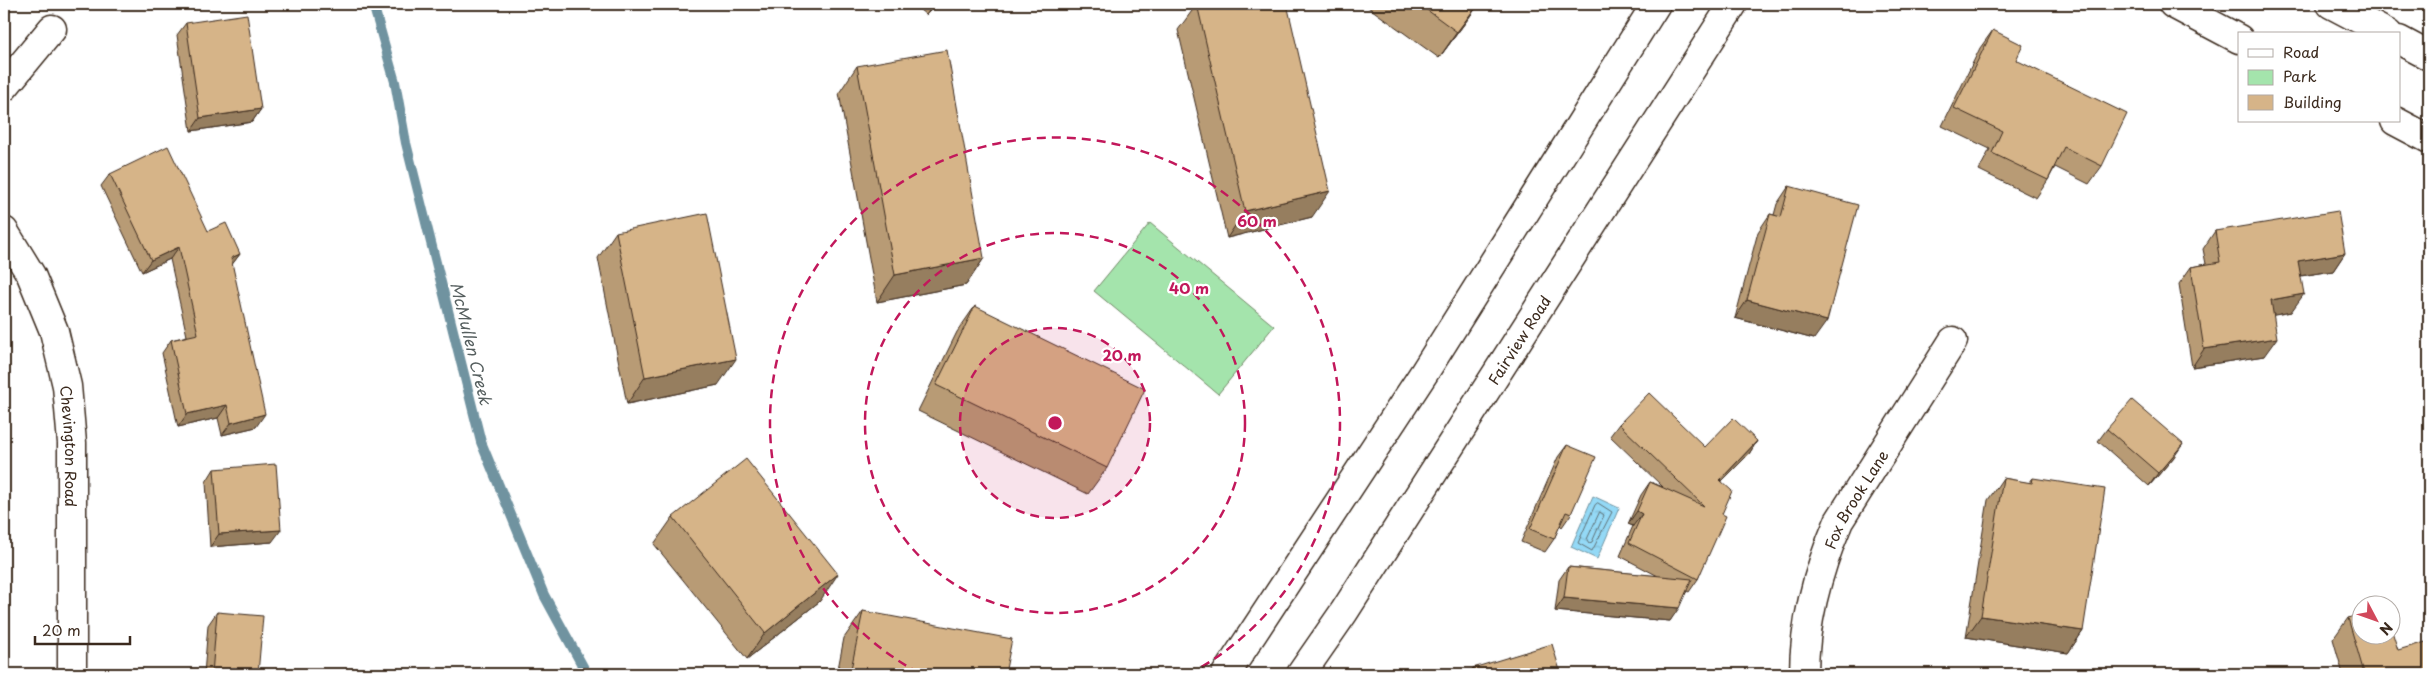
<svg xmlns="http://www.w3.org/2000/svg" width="2433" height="678" viewBox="0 0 2433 678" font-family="'Playpen Sans',sans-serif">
  <defs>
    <pattern id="water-ripples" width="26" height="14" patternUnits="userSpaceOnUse" patternTransform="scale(1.25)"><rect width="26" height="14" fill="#94d9f6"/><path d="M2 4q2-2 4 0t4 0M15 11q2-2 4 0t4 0" fill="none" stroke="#80bad2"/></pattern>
  </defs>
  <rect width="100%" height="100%" fill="#fff"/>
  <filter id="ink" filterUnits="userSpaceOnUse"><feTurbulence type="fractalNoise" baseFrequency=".02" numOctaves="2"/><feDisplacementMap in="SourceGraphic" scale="10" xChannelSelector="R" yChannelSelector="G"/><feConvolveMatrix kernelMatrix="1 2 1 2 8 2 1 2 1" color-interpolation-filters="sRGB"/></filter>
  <g filter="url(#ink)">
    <!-- park -->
    <path fill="#a4e4ac" stroke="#708765" d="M1150 223 1274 326 1218 394 1094 291Z"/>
    <!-- water -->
    <path fill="url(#water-ripples)" stroke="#7093a0" d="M1593 496 1619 508 1597 559 1571 547Z"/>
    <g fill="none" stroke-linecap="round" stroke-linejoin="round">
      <!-- shore -->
      <path stroke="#5f7074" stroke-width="1" d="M1598 503 1612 512 1592 551 1578 543 1595 505Z
        M1600 512 1604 515 1592 542 1589 543 1587 540Z"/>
      <!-- stream -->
      <path stroke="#7093a0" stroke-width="10" d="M373 4 395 82 406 143 481 442 544 595 587 674"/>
      <!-- street casing -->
      <g stroke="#3b2a1e" stroke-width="31">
        <g id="street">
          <path d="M4 87 52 29"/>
          <path id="s1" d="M4 231 31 275 54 331 67 386 72 443V674"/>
          <path id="s2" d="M1804 674C1804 620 1818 570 1839 521L1953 341"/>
        </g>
      </g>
      <!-- secondary casing -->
      <g stroke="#3b2a1e" stroke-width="31">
        <g id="secondary">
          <path d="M2173 4 2239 39"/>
          <path d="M2331 4 2388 34"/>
          <path d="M2399 40 2429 56"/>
          <path d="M2395 121 2429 139"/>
          <path d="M1226 674 1424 373 1656 4"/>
          <path id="s3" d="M1301 674 1344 612 1733 4"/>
        </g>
      </g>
      <!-- street -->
      <use href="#street" stroke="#fff" stroke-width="28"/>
      <!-- secondary -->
      <use href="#secondary" stroke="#fff" stroke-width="28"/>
    </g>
    <!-- wall -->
    <path fill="#b89b75" stroke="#3b2a1e" d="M913 4H937L926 15Z
      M1197 4 1312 217 1227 238 1178 30Z
      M1370 4H1479L1439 58 1368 7Z
      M186 23 261 109 252 122 191 131 177 35Z
      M1993 30 2016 60 2102 166 2089 184 2055 167 2048 180 2036 198 1979 170 1990 149 1942 126 1980 48Z
      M857 66 984 258 966 285 877 302 839 93Z
      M110 174 208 231 240 254 232 264 256 427 222 435 218 418 178 427 162 353 171 340 187 336 170 259 142 272 101 186Z
      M1789 186 1814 339 1735 318 1758 232 1770 214 1774 215 1777 204Z
      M2215 231 2345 253 2333 271 2301 276 2291 312 2273 315 2264 356 2192 367 2179 284 2191 267 2206 264 2203 249Z
      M616 232 718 385 627 404 598 258Z
      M975 306 1107 468 1088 494 918 411 957 332Z
      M1619 424 1705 447 1757 441 1749 454 1722 481V514L1698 579 1689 592 1687 591 1670 621 1555 611 1559 580 1568 567 1658 576 1620 556 1633 526 1628 524 1641 495 1650 482 1663 487 1610 436Z
      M2107 429 2174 457 2149 486 2098 441Z
      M1567 445 1571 514 1562 527 1560 525 1554 539 1545 552 1521 542 1558 457Z
      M214 469 272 542 210 547 206 482Z
      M2003 478 2029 483 2033 478 2083 631 2068 653 1966 637 1988 500Z
      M673 517 820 601 747 659 654 544Z
      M863 611 1005 674H837L844 638Z
      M217 612 258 674H204L208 625Z
      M2348 618 2398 650 2429 674H2343L2333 639Z
      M1473 668 1561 674H1469Z"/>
    <!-- shaded-wall -->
    <path fill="#967e5f" stroke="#3b2a1e" d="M934 4H937L926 15Z
      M1478 4H1479L1439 58 1457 32Z
      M261 109 252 122 191 131 200 118Z
      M1330 191 1312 217 1227 238 1245 211Z
      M179 247 170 259 142 272 151 260Z
      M2345 253 2333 271 2286 278 2298 261Z
      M240 254 231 266V258Z
      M984 258 966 285 877 302 895 275Z
      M2304 294 2291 312 2259 318 2271 300Z
      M1747 300 1827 321 1814 339 1735 318Z
      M2277 338 2264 356 2192 367 2204 349Z
      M736 359 718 385 627 404 645 377Z
      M227 405 218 418 178 427 187 414Z
      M265 414 256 427 222 435 231 423Z
      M1757 441 1749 454 1711 492 1720 480Z
      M2183 444 2174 457 2149 486 2158 473Z
      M1637 511 1642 514 1633 526 1628 524Z
      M281 530 272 542 210 547 219 534Z
      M838 574 820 601 747 659 765 633Z
      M1564 598 1679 608 1670 621 1555 611Z
      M1981 616 2083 631 2068 653 1966 637Z"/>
    <!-- building -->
    <path fill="#d6b488" stroke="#3b2a1e" d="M1197 4H1287L1330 191 1245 211Z
      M1419 4H1478L1457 32Z
      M247 14 261 109 200 118 186 23Z
      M1993 30 2023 45 2016 60 2127 114 2102 166 2064 147 2048 180 1992 153 2002 131 1954 108Z
      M947 50 984 258 895 275 857 66Z
      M168 146 208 231 226 223 240 254 231 258 265 414 231 423 227 405 187 414 171 340 198 334 179 247 151 260 110 174Z
      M1789 186 1858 205 1827 321 1747 300 1770 214 1781 217Z
      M2338 211 2345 253 2298 261 2304 294 2271 300 2277 338 2204 349 2191 267 2220 262 2215 231Z
      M707 213 736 359 645 377 616 232Z
      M975 306 1145 389 1107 468 936 385Z
      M1649 393 1705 447 1733 418 1757 441 1720 480 1732 491 1722 514 1726 516 1698 579 1629 543 1642 514 1637 511 1650 482 1704 506 1619 424Z
      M2132 400 2183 444 2158 473 2107 429Z
      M1567 445 1596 457 1571 514 1566 512 1554 539 1530 529Z
      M746 459 838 574 765 633 673 517Z
      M276 464 281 530 219 534 214 469Z
      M2003 478 2032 483 2033 478 2105 489 2083 631 1981 616Z
      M1568 567 1692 579 1679 608 1564 598Z
      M863 611 1012 639 1005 674H850Z
      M217 612 263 616 258 674H212Z
      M2360 614V636H2390V625L2398 650 2429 641V674H2360L2364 673 2348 618Z
      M1552 644 1561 674H1475L1473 668Z"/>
  </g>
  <!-- distance rings -->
  <circle cx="1055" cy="423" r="95" fill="#c2185b" fill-opacity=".12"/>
  <g fill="none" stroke="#c2185b" stroke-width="2.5" stroke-dasharray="9 6">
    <circle cx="1055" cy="423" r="95"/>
    <circle cx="1055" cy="423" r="190"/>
    <path d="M919 673A285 285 0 1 1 1191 673"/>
  </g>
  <g text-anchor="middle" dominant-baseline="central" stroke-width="4.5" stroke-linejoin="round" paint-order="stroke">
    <!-- street labels -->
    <g font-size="15" fill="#3b2a1e" stroke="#fff">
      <text stroke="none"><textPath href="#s3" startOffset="399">Fairview Road</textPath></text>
      <text stroke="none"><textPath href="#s1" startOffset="229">Chevington Road</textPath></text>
      <text stroke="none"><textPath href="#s2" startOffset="185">Fox Brook Lane</textPath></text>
    </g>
    <!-- water labels -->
    <g font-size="16" font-style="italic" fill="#565f5f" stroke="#fff">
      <text transform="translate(472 343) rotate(76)">McMullen Creek</text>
    </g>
  </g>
  <circle cx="1055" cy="423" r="8" fill="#c2185b" stroke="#fff" stroke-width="2.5"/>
  <g font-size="15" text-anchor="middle" font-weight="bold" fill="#c2185b" stroke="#fff" stroke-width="4.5" stroke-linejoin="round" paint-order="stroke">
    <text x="1257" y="227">60 m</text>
    <text x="1189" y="294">40 m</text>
    <text x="1122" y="361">20 m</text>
  </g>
  <!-- margin -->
  <rect width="2433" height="678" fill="none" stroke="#fff" stroke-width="20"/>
  <rect x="10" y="10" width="2413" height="658" fill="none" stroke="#3b2a1e" stroke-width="2" filter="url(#ink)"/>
  <!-- legend -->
  <rect x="2238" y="32" width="162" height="90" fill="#ffffff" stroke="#b1aaa5"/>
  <rect x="2248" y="49" width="25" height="8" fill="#ffffff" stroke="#b1aaa5"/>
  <text x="2283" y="58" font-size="15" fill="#3b2a1e">Road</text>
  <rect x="2248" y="70" width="25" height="15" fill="#a4e4ac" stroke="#b1aaa5"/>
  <text x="2283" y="82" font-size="15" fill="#3b2a1e">Park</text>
  <rect x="2248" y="95" width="25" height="15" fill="#d6b488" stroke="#b1aaa5"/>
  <text x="2283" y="108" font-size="15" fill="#3b2a1e">Building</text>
  <!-- north arrow -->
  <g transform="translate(2376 620) rotate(131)"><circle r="24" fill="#ffffff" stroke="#b1aaa5"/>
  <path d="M0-4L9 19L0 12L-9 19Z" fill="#d1495b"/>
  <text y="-8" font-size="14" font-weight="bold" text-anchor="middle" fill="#3b2a1e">N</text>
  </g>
  <!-- scale -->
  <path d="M35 636v8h95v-8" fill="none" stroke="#3b2a1e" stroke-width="2.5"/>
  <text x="42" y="636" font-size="15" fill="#3b2a1e" stroke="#ffffff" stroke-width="4" paint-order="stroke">20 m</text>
</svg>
